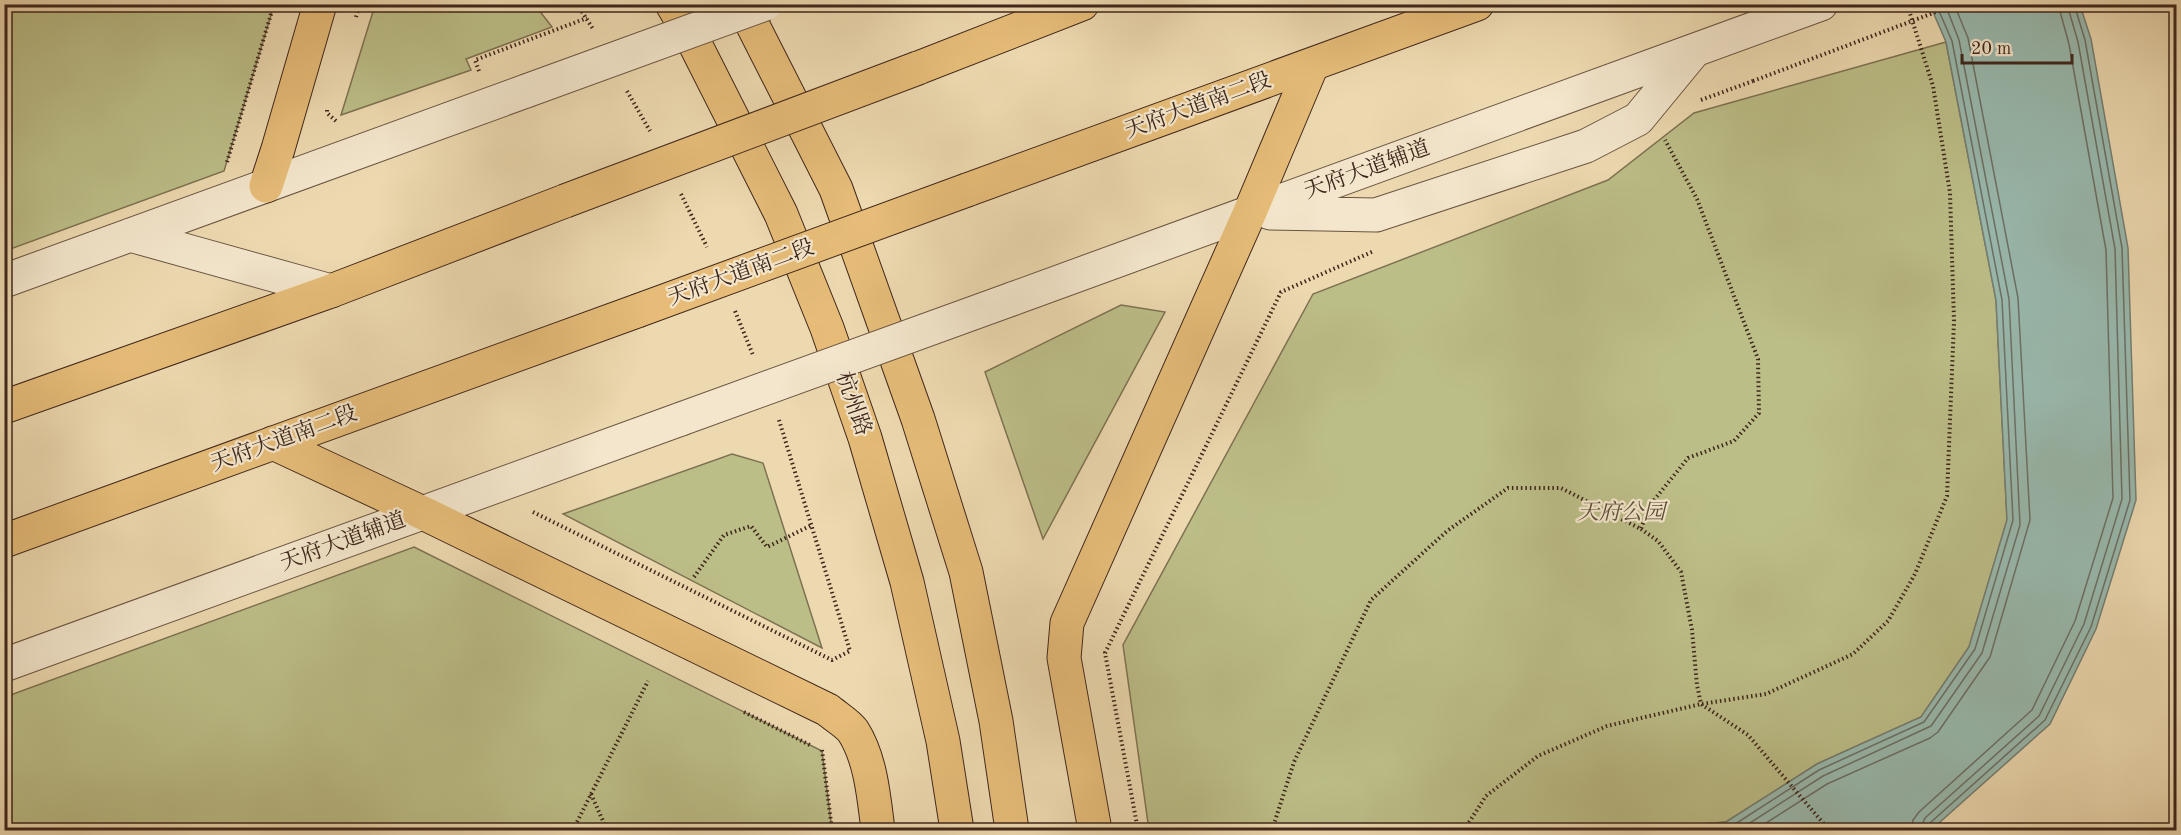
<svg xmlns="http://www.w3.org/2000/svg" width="2181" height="835" viewBox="0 0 2181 835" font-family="'Old Standard TT','Noto Serif SC',serif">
  <rect width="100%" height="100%" fill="#edd9b0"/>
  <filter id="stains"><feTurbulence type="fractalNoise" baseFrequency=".00333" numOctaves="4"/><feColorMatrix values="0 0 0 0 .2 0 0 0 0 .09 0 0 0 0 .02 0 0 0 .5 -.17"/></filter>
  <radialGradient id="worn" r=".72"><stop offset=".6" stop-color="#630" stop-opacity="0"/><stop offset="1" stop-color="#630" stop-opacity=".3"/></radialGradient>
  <!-- green -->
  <path fill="#bcbe88" stroke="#7e7252" stroke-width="1.5" d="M5 4 274 5 224 171 5 251Z
    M375 5H535L552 27 466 59 471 70 341 115Z
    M1946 42 1996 300 2007 520 1969 647 1921 717 1817 764 1726 822 1629 830H1149L1123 645 1313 294 1608 180 1694 113Z
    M1121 305 1165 312 1043 539 985 372Z
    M732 454 763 463 822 648 563 514Z
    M414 547 822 751 832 830H5V697Z"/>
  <!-- water -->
  <path fill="#99baaf" stroke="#757f74" stroke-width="1.5" d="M1930 5H2080L2091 39 2128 248 2136 500 2096 629 2050 724 1931 830H1629L1726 822 1817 764 1921 717 1969 647 2007 520 1996 300 1946 42Z"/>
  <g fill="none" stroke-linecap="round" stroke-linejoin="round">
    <!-- shore -->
    <path stroke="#6c7066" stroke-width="1.5" d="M1701 830 1729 828 1819 770 1924 722 1975 649 2013 520 2002 300 1952 41 1936 4
      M1739 830 1823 776 1931 726 1982 653 2020 525 2009 299 1959 40 1945 4
      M1755 830 1827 784 1930 738 1938 732 1990 657 2030 520 2018 298 1968 38 1954 4
      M1911 830 1913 820 1919 812 2032 710 2075 621 2113 498 2106 250 2069 44 2058 4
      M1920 830 1925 818 2039 716 2084 624 2122 499 2115 249 2078 42 2067 4
      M1928 830 1930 823 2045 720 2091 627 2130 500 2122 248 2085 40 2074 4"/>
    <!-- minor casing -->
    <g stroke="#6a5441" stroke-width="35">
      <path id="minor" d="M1270 213 1376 215 1586 146 1638 119 1694 51
        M130 235 331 291
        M4 281 526 91
        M1012 299 1821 4
        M4 665 681 419"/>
    </g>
    <!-- major casing -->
    <g stroke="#3f271c" stroke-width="35">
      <path id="major" d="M672 4 693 40 781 214 827 328 865 438 907 582 943 741 957 830
        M742 4 836 189 918 419 966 572 996 721 1012 830
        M266 186 278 149 320 4
        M273 443 423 513 828 710C836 717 847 723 853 731 871 759 874 798 878 830
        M1095 830 1064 658 1067 623 1250 212 1312 65"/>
    </g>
    <!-- highway casing -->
    <g stroke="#3f271c" stroke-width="35">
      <path id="highway" d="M918 68 1082 4
        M967 190 1477 4
        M4 407 331 291 565 201
        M4 541 637 311"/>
    </g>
    <!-- path -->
    <path stroke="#3f271c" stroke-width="4" stroke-dasharray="1.5 3" stroke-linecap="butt" d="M577 4 593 29
      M356 17 360 4
      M479 71 475 60 587 18
      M627 91 650 131
      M1701 100 1753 81
      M327 110V113L337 122
      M227 162 274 4
      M681 194 707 247
      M735 311 753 355
      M533 512 832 660 850 651 779 420
      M1641 529 1658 541 1681 572 1692 630 1697 685 1701 704 1748 735 1829 830
      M694 577 724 535 751 526 767 547 812 525
      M744 712 812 746
      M822 750 832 830
      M591 794 607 830
      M573 830 648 681
      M1138 830 1105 653 1281 292 1374 251
      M1272 830 1294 762 1371 600 1447 531 1508 488H1561L1641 529 1650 505 1688 458 1734 441 1759 413 1758 359 1697 199 1665 140
      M1464 830 1486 796 1538 756 1607 726 1701 704 1766 694 1853 654 1888 621 1915 574 1947 496 1954 321 1950 193 1933 86 1907 4"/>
    <!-- minor -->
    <use href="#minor" stroke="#f3e6cc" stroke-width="33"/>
    <!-- major -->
    <use href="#major" stroke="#e6bc78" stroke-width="33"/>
    <!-- highway -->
    <use href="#highway" stroke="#e6bc78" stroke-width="33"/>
    <!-- minor-bridge casing -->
    <g stroke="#6a5441" stroke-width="35" stroke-linecap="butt">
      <path id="minor-bridge" d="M526 91 765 4
        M681 419 1012 299"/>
    </g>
    <!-- highway-bridge casing -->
    <g stroke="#3f271c" stroke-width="35" stroke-linecap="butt">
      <path id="highway-bridge" d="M565 201 918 68
        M637 311 967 190"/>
    </g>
    <!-- path-bridge -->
    <path stroke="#3f271c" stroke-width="4" stroke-dasharray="1.5 3" stroke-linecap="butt" d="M1753 81 1957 4"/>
    <!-- minor-bridge -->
    <use href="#minor-bridge" stroke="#f3e6cc" stroke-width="33"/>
    <!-- highway-bridge -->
    <use href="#highway-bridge" stroke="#e6bc78" stroke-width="33"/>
  </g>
  <g text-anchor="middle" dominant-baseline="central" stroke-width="4.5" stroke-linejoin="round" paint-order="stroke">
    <!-- street labels -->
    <g font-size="22" fill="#3f271c" stroke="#f3e6cc">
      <text transform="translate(1198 106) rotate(-20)">天府大道南二段</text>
      <text transform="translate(1367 170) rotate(-20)">天府大道辅道</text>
      <text transform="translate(741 273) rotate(-20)">天府大道南二段</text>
      <text transform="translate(853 404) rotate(71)">杭州路</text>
      <text transform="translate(284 439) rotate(-20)">天府大道南二段</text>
      <text transform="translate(343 542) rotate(-20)">天府大道辅道</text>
    </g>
    <!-- park labels -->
    <g font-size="22" font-style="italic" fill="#5e4d37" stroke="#f3e6cc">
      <text x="1621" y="513">天府公园</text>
    </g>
  </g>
  <!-- margin -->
  <rect width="2181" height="835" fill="none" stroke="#edd9b0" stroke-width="24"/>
  <rect x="6" y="6" width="2169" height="823" fill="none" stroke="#3f271c" stroke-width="3"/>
  <rect x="12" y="12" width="2157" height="811" fill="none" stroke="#3f271c" stroke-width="1.5"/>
  <!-- scale -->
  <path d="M1962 54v9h110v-9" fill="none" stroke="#3f271c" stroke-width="3"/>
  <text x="1971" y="54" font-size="18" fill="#3f271c" stroke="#f3e6cc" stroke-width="4.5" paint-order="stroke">20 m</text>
  <rect width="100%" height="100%" filter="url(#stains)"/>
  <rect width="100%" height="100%" fill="url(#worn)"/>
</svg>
